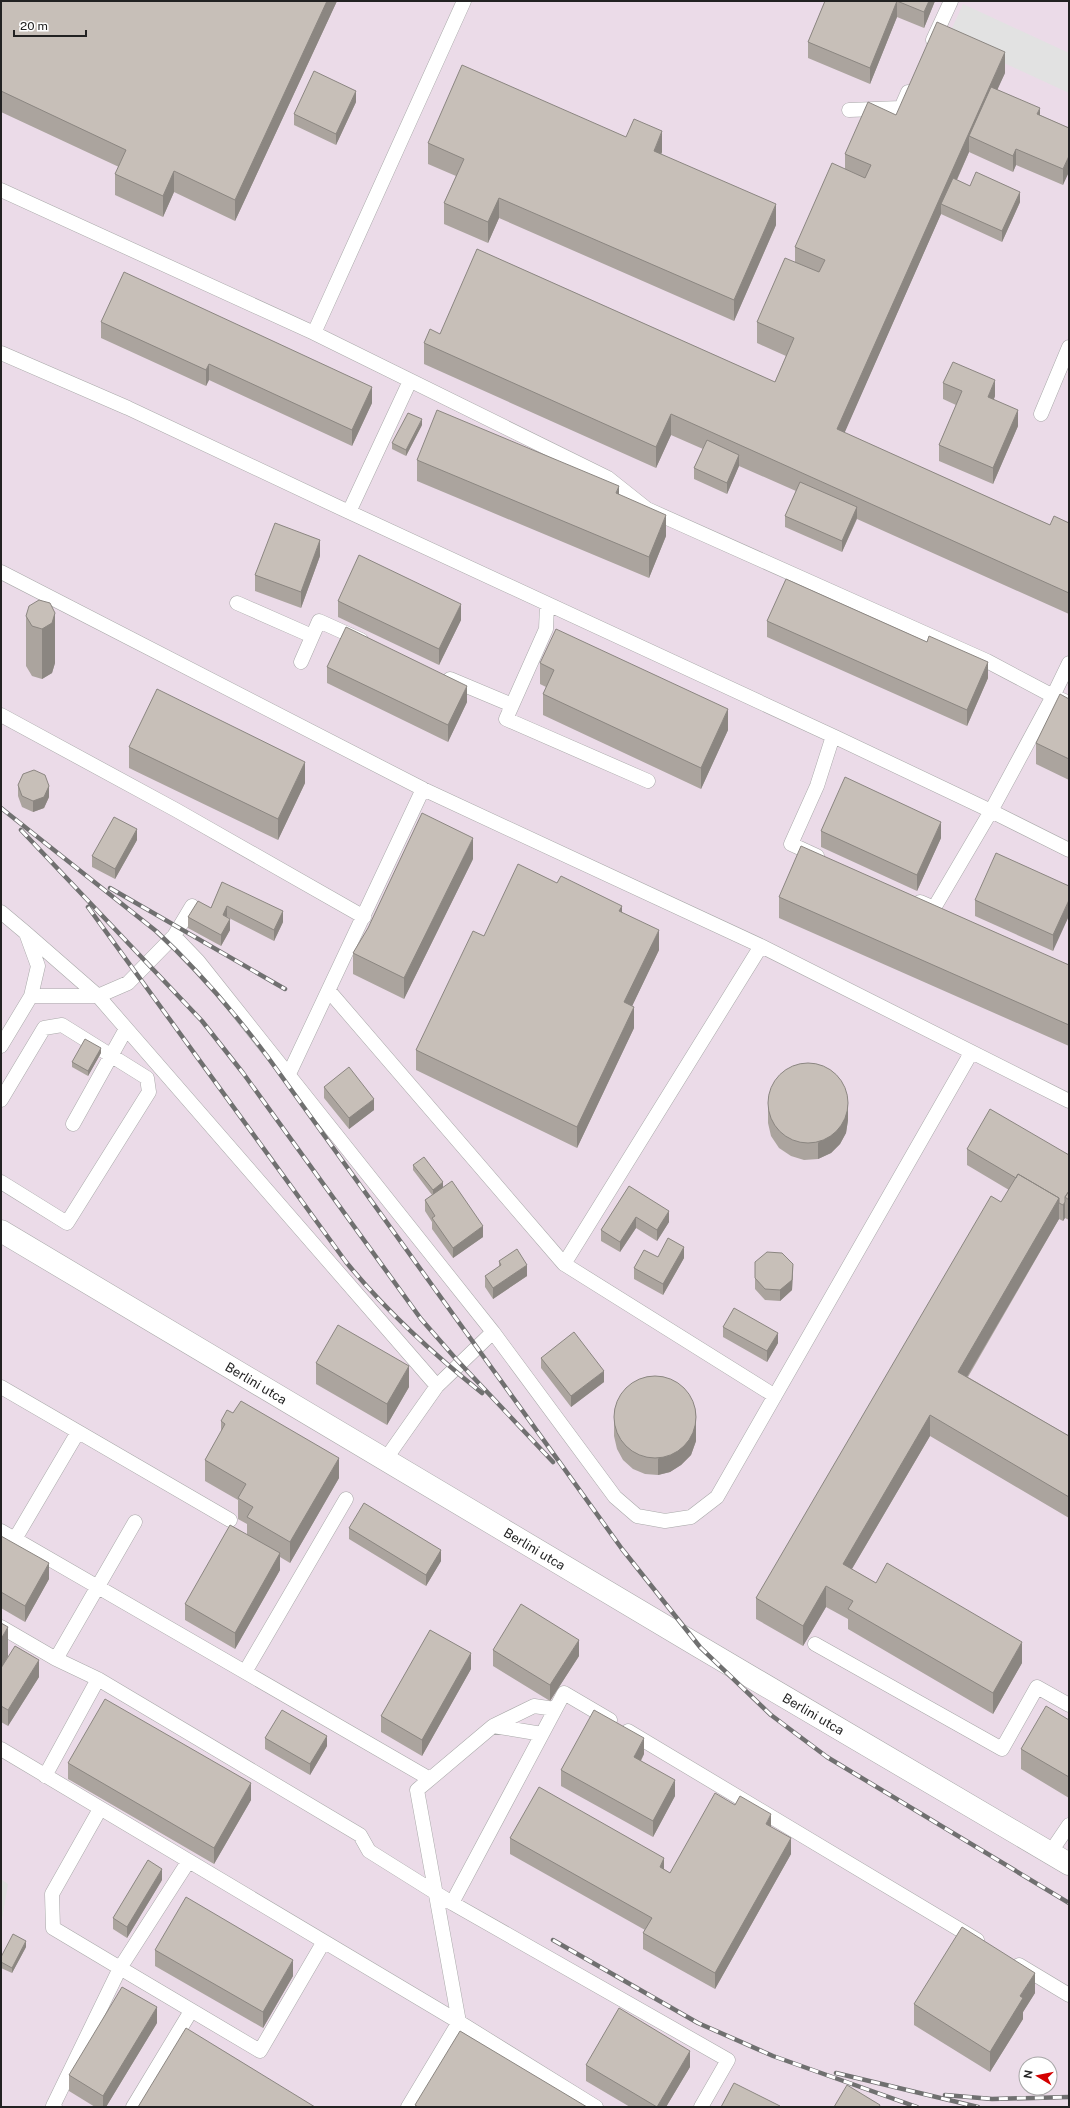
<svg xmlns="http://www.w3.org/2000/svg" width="1070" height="2108" viewBox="0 0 1070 2108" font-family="'Public Sans',sans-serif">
  <rect width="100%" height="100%" fill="#f2efe9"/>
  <!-- residential -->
  <path fill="#e0dfdf" d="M1 1879 9 1884 1 1926Z"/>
  <!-- industrial -->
  <path fill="#ebdbe8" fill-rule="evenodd" d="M1 1H1069V2107H1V1926L8 1884 1 1879ZM1026 2064H1050V2088H1026Z"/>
  <!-- parking -->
  <path fill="#e2e2e2" d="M963 4 1069 53V93L948 37Z"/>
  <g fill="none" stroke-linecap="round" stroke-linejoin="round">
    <!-- service casing -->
    <g stroke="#a9a9a9" stroke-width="15">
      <path id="service" d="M464 1 314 333 608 478 647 509 987 661 1053 696 1069 663
        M933 40 951 1
        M849 110 901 108 908 92
        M1 190 314 333
        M1 353 128 408 349 512 410 381
        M1041 414 1069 347
        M349 512C510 588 672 661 833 736L817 786 791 844 817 856
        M1 572 423 789
        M237 603 312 636
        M547 606 546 629 506 719 648 781
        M301 662 319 621 361 640
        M450 679 512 705
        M1069 703 1053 696 991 811 1069 850
        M1 715 176 810 364 917
        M833 736 991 811 934 908 920 902
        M192 906 174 936 128 983 98 996 437 1386 385 1460
        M1 912 26 933 38 966 31 996
        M27 934 98 996
        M174 936 198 961 493 1332 437 1386
        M329 991 564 1264
        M1 1046 31 996H98
        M288 1076 423 789 761 946
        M1 1100 44 1028 62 1025 147 1078 149 1092 67 1223 1 1182
        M73 1124 126 1029
        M493 1332 615 1497 637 1516 665 1521 691 1517 717 1497 971 1053
        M1 1387 230 1520
        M775 1396 564 1264 761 946 1069 1101
        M1 1531 430 1779
        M15 1539 78 1432
        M1 1627 56 1659 98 1679 360 1835 369 1851 452 1903 728 2060 701 2107
        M815 1644 1002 1749 1037 1687 1069 1705
        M56 1659 135 1522
        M245 1672 346 1499
        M493 1726 534 1706 555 1709
        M628 1731 977 1940
        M1 1749 459 2022 596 2107
        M45 1776 98 1679
        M1050 1853 1069 1825
        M188 1862 120 1968 260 2051 323 1943
        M452 1903 564 1693 610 1720
        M1019 1965 1069 1995
        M55 2107 53 2106 120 1968 53 1928 52 1894 100 1809
        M133 2107 191 2011
        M408 2107 459 2022 417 1790 493 1726 542 1734"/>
    </g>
    <!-- tertiary casing -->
    <g stroke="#a9a9a9" stroke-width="23">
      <g id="tertiary">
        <path id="s1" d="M1 1231 700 1647 1069 1864"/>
      </g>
    </g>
    <!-- service -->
    <use href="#service" stroke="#fff" stroke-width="14"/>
    <!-- tertiary -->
    <use href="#tertiary" stroke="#fff" stroke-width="22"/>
    <!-- rail casing -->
    <g stroke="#707070" stroke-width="4.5">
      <path id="rail" d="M1 808 156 931C197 969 233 1011 267 1056L622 1549 700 1647 771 1715 827 1757 1069 1903
        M21 830 202 1021 243 1073 421 1319 456 1359 553 1462
        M110 888 285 989
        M88 907 346 1262C387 1312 432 1353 482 1393
        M553 1940 698 2023 773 2056 917 2107
        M836 2073 978 2107
        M945 2095 992 2099 1069 2097"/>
    </g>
    <!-- rail -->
    <use href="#rail" stroke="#fff" stroke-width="3" stroke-dasharray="9" stroke-linecap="butt"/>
  </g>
  <!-- wall -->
  <path fill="#aba49e" d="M1 1H337L235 221 174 192 163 217 115 195V174L119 167 1 112Z
    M825 1H935L924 28 897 17 870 84 808 58V42Z
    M1005 73 997 89 1040 115 1069 128 1063 185 1016 165 1013 172 969 152 957 180 970 186 1020 202 1002 242 941 214 844 433 1050 525 1069 523V614L857 519 842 552 785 527V516L796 491 739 466 727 494 694 479V468L703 449 671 435 656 468 424 364V343L440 334 775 382 786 356 757 343V322L795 262V247L845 169V154L896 115Z
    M356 102 336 145 294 125V114Z
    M626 137 662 152 661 154 776 225 734 321 499 218 488 243 444 224V203L456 176 428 164V143Z
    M101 322 372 403 352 446 209 380 206 386 101 338Z
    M943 383 995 396 994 399 1018 426 993 484 939 461V445L956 405 943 399Z
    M422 425 406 456 392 449V443Z
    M417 460 666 536 649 578 417 481Z
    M320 556 301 608 255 591V575Z
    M39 600 55 663 52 673 42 679 32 676 26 666V616Z
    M338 601 461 620 439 665 338 617Z
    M767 621 988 678 967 726 767 637Z
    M540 663 728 730 701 789 543 715V694L546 687 540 684Z
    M327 667 467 702 448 742 327 683Z
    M1069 699V780L1036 764V743Z
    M129 747 305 783 278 840 129 768Z
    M18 785 49 797 44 808 33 812 22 807 18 796Z
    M821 831 941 838 917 891 821 847Z
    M137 840 115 879 92 867V856Z
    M473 859 404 999 353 974V953Z
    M222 882 283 922 274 941 227 917 230 930 221 946 188 928V917L211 908Z
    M557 883 622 912 659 950 632 1006 634 1028 577 1148 416 1070V1050L484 936Z
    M1069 886 1053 951 975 916V900Z
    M779 897 1069 965V1046L779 918Z
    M101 1053 88 1076 72 1067V1062Z
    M324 1087 374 1110 349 1129 324 1098Z
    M768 1107 848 1120 846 1133 840 1144 831 1153 818 1159 804 1160 791 1156 779 1148 771 1136 768 1123Z
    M967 1149 1069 1155V1220L1065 1218 1063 1221 1059 1219 968 1377 1069 1436V1518L930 1436 852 1569 876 1583 1022 1663 993 1714 848 1629V1619L826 1607 803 1646 756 1619V1598L1009 1190 967 1165Z
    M413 1165 443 1187 483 1237 453 1258 432 1229V1222L425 1211V1200L432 1195 413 1170Z
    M629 1186 669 1222 657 1241 636 1228 620 1252 601 1241V1230Z
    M658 1257 684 1258 663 1295 634 1279V1268Z
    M499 1261 527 1276 493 1299 485 1287V1276L499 1267Z
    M793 1275 792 1290 780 1301 765 1300 755 1289V1278Z
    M723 1327 778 1343 767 1362 723 1337Z
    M541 1358 604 1382 571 1407 541 1368Z
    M316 1363 409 1387 387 1425 316 1384Z
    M614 1420 696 1427V1441L691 1455 681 1465 670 1472 658 1475 645 1474 633 1469 623 1460 617 1449 614 1436Z
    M221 1421 339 1478 290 1563 280 1557V1570L235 1649 185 1620V1604L247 1535V1524L238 1519V1500L205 1481V1460L221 1432Z
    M349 1528 441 1561 426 1586 349 1539Z
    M1 1536 49 1579 25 1622 1 1608Z
    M1 1623 8 1656 39 1677 8 1726 1 1722Z
    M493 1650 579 1656 550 1701 493 1666Z
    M471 1669 422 1756 381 1732V1716Z
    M1069 1720V1798L1021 1769V1749Z
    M265 1738 327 1746 310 1775 265 1749Z
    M644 1754 641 1761 675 1796 653 1837 561 1786V1770Z
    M68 1763 251 1800 214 1864 68 1779Z
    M771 1827 791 1854 715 1989 643 1949V1933L645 1930 510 1854V1838L664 1869 670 1873Z
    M162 1880 127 1938 113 1929V1918Z
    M26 1947 12 1973 1 1968V1957Z
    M155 1950 293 1976 263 2028 155 1966Z
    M1035 1993 1023 2012V2019L990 2072 914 2025V2004Z
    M157 2023 106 2107H95L69 2091V2075Z
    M586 2065 690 2067 666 2107H630L586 2081Z"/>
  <!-- shaded-wall -->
  <path fill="#8b8681" d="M327 1H337L235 221V200Z
    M897 1V17L870 84V68Z
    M929 1H935L924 28V12Z
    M1005 52V73L975 139 969 136V152L945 206 941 204V214L837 450V429Z
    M356 91V102L336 145V134Z
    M1040 108V125L1037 114Z
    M662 131V152L654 171V151Z
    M1016 149V165L1013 172V156Z
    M1069 156V172L1063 185V169Z
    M174 171V192L163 217V196Z
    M1020 192V202L1002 242V231Z
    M499 198V218L488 243V222Z
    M776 204V225L734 321V300Z
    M209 364V380L206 386V370Z
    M995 380V396L988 413V397Z
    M372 387V403L352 446V430Z
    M1018 410V426L993 484V468Z
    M671 414V435L656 468V447Z
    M422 419V425L406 456V450Z
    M739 455V466L727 494V483Z
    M619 486V507L616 493Z
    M857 507V518L842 552V541Z
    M666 515V536L649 578V557Z
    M320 540V556L301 608V592Z
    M461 604V620L439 665V649Z
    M55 613V663L52 673 42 679V629Z
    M988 662V678L967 726V710Z
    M467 686V702L448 742V725Z
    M728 709V730L701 789V768Z
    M305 762V783L278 840V819Z
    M49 786V797L44 808 33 812V801Z
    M941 822V838L917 891V875Z
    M137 829V840L115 879V869Z
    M473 838V859L404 999V978Z
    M1069 900V916L1053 951V935Z
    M227 906V917L223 915Z
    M622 906V926L619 911Z
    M283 911V922L274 941V930Z
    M230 919V930L221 946V935Z
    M659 930V950L624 1023V1002Z
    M634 1007V1028L577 1148V1127Z
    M101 1048V1053L88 1076V1071Z
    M374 1099V1110L349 1129V1118Z
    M848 1104V1120L846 1133 840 1144 831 1153 818 1159V1143Z
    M443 1182V1188L433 1196V1190Z
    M1059 1198V1219L958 1392V1372Z
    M1065 1202V1218L1063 1221V1205Z
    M669 1211V1222L657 1241V1230Z
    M636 1217V1228L620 1252V1242Z
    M483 1226V1237L453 1258V1248Z
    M684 1247V1258L663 1295V1284Z
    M793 1264 792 1290 780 1301V1290Z
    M527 1265V1276L493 1299V1288Z
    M778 1333V1343L767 1362V1351Z
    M409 1366V1387L387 1425V1404Z
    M604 1371V1382L571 1407V1396Z
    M696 1411V1441L691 1455 681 1465 670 1472 658 1475V1459Z
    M930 1415V1436L843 1584V1564Z
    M339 1458V1478L290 1563V1542Z
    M441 1550V1561L426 1586V1575Z
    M280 1553V1570L235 1649V1633Z
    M49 1563V1579L25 1622V1606Z
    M826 1586V1607L803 1646V1626Z
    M8 1627V1656L1 1669V1639Z
    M579 1640V1656L550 1701V1685Z
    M1022 1642V1663L993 1714V1693Z
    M471 1653V1669L422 1756V1740Z
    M39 1660V1677L8 1726V1710Z
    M327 1736V1746L310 1775V1764Z
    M644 1738V1754L634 1773V1757Z
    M675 1780V1796L653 1837V1821Z
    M251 1783V1800L214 1864V1848Z
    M771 1814V1830L766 1824Z
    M791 1838V1854L715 1989V1973Z
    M664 1858V1874L660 1867Z
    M162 1869V1880L127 1938V1927Z
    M26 1941V1947L12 1973V1968Z
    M293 1960V1976L263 2028V2012Z
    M1035 1973V1993L1023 2012V2019L990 2072V2052L1020 1996Z
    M157 2007V2023L106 2107H103V2096Z
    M690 2051V2067L666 2107H657Z"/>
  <!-- building -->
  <path fill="#c7bfb8" stroke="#8b8681" d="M1 1H327L235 200 174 171 163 196 115 174 126 150 1 91Z
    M825 1H897L870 68 808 42Z
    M897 1H929L924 12Z
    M937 22 1005 52 837 429 1050 525 1054 516 1069 523V593L671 414 656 447 424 343 430 329 440 334 477 249 775 382 794 338 757 322 785 258 819 272 825 260 795 247 832 163 865 178 871 165 845 154 868 102 896 115Z
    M462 65 626 137 634 119 662 131 654 151 776 204 734 300 499 198 488 222 444 203 464 159 428 143Z
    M314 71 356 91 336 134 294 114Z
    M991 87 1040 108 1037 114 1069 128V156L1063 169 1016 149 1013 156 969 136Z
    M976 172 1020 192 1002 231 941 204 953 178 970 186Z
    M124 272 372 387 352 430 209 364 206 370 101 322Z
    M953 362 995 380 988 397 1018 410 993 468 939 445 962 391 943 383Z
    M437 410 619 486 616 493 666 515 649 557 417 460Z
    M408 413 422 419 406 450 392 443Z
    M707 440 739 455 727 483 694 468Z
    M800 482 857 507 842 541 785 516Z
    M275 523 320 540 301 592 255 575Z
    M359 555 461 604 439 649 338 601Z
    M786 579 927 642 929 636 988 662 967 710 767 621Z
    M39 600 50 603 55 613 52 623 42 629 32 626 26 616 29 606Z
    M346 627 467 686 448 725 327 667Z
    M556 629 728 709 701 768 543 694 554 670 540 663Z
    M157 689 305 762 278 819 129 747Z
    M1060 694 1069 699V759L1036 743Z
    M34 770 45 775 49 786 44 797 33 801 22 796 18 785 23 774Z
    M845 777 941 822 917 875 821 831Z
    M422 813 473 838 404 978 353 953 368 928Z
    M114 817 137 829 115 869 92 856Z
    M801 846 1069 965V1025L779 897Z
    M996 853 1069 886V900L1053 935 975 900Z
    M518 864 557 883 561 876 622 906 619 911 659 930 624 1002 634 1007 577 1127 416 1050 473 931 484 936Z
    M222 882 283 911 274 930 227 906 223 915 230 919 221 935 188 917 198 901 211 908Z
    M85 1039 101 1048 88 1071 72 1062Z
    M768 1103a40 40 0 1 1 80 0a40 40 0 1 1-80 0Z
    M349 1067 374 1099 349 1118 324 1087Z
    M990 1109 1069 1155V1191L1065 1197V1202L1063 1205 1059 1203V1198L1018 1174 1016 1178 967 1149Z
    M424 1157 443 1182 433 1190 413 1165Z
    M1018 1174 1059 1198 958 1372 1069 1436V1497L930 1415 843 1564 876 1583 887 1563 1022 1642 993 1693 848 1609 853 1601 826 1586 803 1626 756 1598 991 1196 1001 1202Z
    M452 1181 483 1226 453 1248 432 1218 435 1216 425 1200Z
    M629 1186 669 1211 657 1230 636 1217 620 1242 601 1230Z
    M1069 1191V1200L1065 1197Z
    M668 1238 684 1247 663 1284 634 1268 644 1250 658 1257Z
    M517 1249 527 1265 493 1288 485 1276 501 1265 499 1261Z
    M767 1252 782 1253 793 1264 792 1280 780 1290 765 1289 755 1278V1262Z
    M734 1308 778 1333 767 1351 723 1327Z
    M338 1325 409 1366 387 1404 316 1363Z
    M574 1332 604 1371 571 1396 541 1358Z
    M614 1417a41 41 0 1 1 82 0a41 41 0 1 1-82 0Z
    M241 1401 339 1458 290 1542 247 1517 253 1507 238 1498 246 1484 205 1460 225 1424 221 1421 227 1410 233 1413Z
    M364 1503 441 1550 426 1575 349 1528Z
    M230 1525 280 1553 235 1633 185 1604Z
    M1 1536 49 1563 25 1606 1 1592Z
    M521 1604 579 1640 550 1685 493 1650Z
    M1 1623 8 1627 1 1639Z
    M430 1630 471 1653 422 1740 381 1716Z
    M15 1646 39 1660 8 1710 1 1706V1668Z
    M105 1699 251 1783 214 1848 68 1763Z
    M1046 1706 1069 1720V1777L1021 1749Z
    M282 1710 327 1736 310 1764 265 1738Z
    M594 1710 644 1738 634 1757 675 1780 653 1821 561 1770Z
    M539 1787 664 1858 660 1867 670 1873 715 1793 735 1805 740 1796 771 1814 766 1824 791 1838 715 1973 643 1933 652 1918 510 1838Z
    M148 1860 162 1869 127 1927 113 1918Z
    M186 1897 293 1960 263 2012 155 1950Z
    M962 1927 1035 1973 1020 1996 1023 1998 990 2052 914 2004Z
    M13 1934 26 1941 12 1968 1 1962V1957Z
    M122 1987 157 2007 103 2096 69 2075Z
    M619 2008 690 2051 657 2107 586 2065Z
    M186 2028 315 2107H138Z
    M460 2031 587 2107H418L415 2105Z
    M734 2083 780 2106V2107H721Z
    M847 2085 880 2105 879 2107H834Z"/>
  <g text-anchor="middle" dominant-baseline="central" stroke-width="3" stroke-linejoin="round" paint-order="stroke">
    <!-- street labels -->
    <g font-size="13" fill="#222" stroke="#fff">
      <text stroke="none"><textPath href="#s1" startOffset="297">Berlini utca</textPath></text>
      <text stroke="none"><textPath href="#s1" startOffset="621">Berlini utca</textPath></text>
      <text stroke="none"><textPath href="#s1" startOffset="945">Berlini utca</textPath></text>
    </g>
  </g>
  <!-- border -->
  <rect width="1070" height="2108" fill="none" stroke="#222222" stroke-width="4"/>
  <!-- north arrow -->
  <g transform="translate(1038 2076) rotate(280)"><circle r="19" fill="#ffffff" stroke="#a7a7a7"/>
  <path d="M0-3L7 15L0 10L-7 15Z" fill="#d40000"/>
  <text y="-6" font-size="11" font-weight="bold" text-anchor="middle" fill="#222222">N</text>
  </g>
  <!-- scale -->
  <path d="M14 30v6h72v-6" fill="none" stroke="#222222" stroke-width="2"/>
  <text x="20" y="30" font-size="12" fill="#222222" stroke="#ffffff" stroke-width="3" paint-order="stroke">20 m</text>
</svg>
